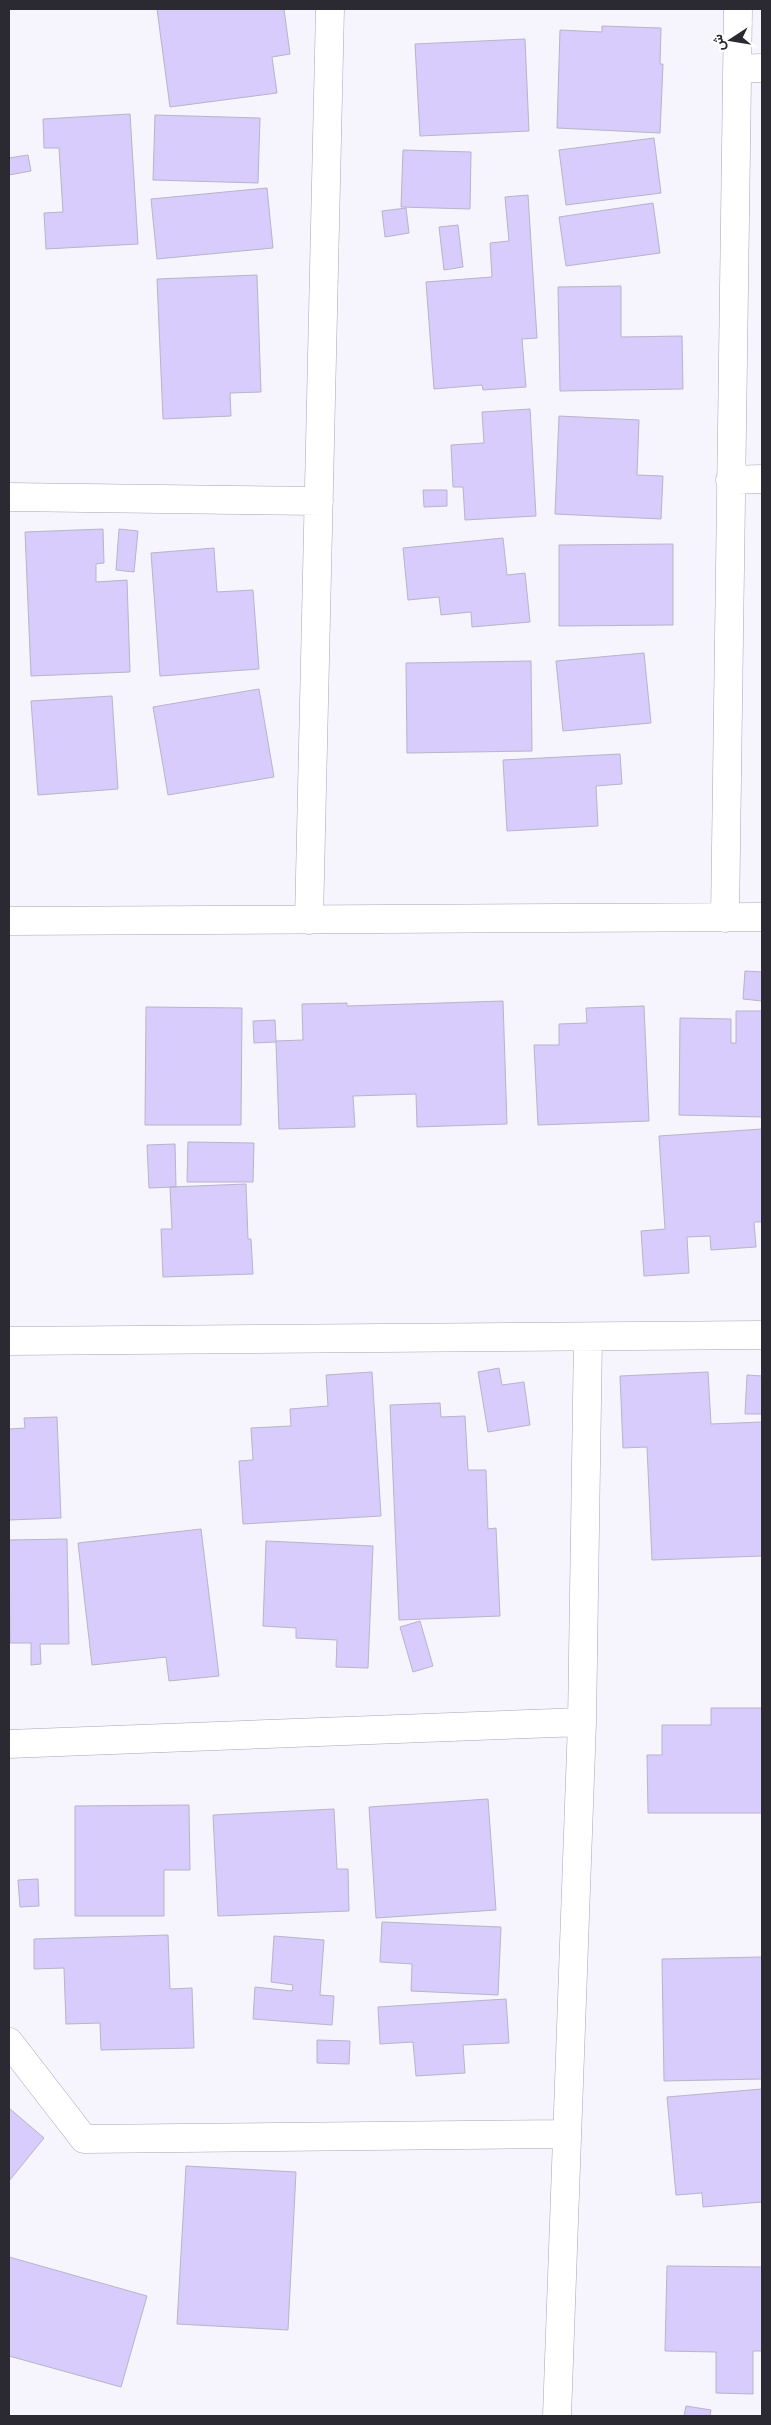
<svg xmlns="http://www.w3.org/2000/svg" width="771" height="2425" viewBox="0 0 771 2425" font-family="Mulish,Vazirmatn,sans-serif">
  <rect width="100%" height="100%" fill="#f6f4fd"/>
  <!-- building -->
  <path fill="#d7ccfb" stroke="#b8b4c9" d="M157 9H284L290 54 272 57 277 93 170 107Z
    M602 26 661 28 660 64H663L660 133 557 128 560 30 602 32Z
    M525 39 529 131 420 136 415 44Z
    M130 114 138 244 46 249 44 213 63 212 59 148H44L43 119Z
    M155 115 260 118 258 183 153 180Z
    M654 138 661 193 566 205 559 150Z
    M403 150 471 152 470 209 401 207Z
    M28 155 31 171 9 175V158Z
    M267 188 273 248 157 259 151 199Z
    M528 195 537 338 522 339 526 387 483 390 482 385 434 389 426 282 492 277 490 243 509 241 505 197Z
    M653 203 660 253 566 266 559 217Z
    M406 208 409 233 385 237 382 211Z
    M458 225 463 267 444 270 439 227Z
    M257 275 261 392 230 393 231 416 163 419 157 279Z
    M621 286V337L682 336 683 389 560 391 558 287Z
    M530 409 536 516 465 520 463 487H453L451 445 484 443 482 412Z
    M559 416 639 420 637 475 663 476 661 519 555 514Z
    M423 490H447V506L424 507Z
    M103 529 104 563 96 564V582L127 580 130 672 31 676 25 532Z
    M119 529 138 531 134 572 116 570Z
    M503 538 507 575 525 573 530 622 472 627 471 612 441 615 439 597 408 600 403 548Z
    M673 544V625L559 626V545Z
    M214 548 217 592 253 590 259 669 160 676 151 553Z
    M644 653 651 723 563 731 556 661Z
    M531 661 532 751 407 753 406 663Z
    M259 689 274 777 168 795 153 707Z
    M112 696 118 789 38 795 31 701Z
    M620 754 622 784 596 786 598 826 507 831 503 760Z
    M745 971 762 972V1001L743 999Z
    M503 1001 507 1124 417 1127 416 1094 353 1096 355 1127 279 1129 276 1042 254 1043 253 1021 275 1020 276 1041 303 1040 302 1004 347 1003V1006Z
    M644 1006 649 1121 538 1125 534 1045H559V1024L587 1023 586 1008Z
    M146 1007 242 1008 241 1125H145Z
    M736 1011H762V1117L679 1115 680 1018 731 1019V1043H736Z
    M762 1129V1222H754L756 1247 711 1250 710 1236 687 1237 689 1273 644 1276 641 1231 665 1229 659 1136Z
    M188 1142 254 1143 253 1182H187Z
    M175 1144 176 1187 149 1188 147 1145Z
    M246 1184 248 1239H251L253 1274 163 1277 161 1229H172L170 1187Z
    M499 1368 502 1385 524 1382 530 1425 488 1432 478 1372Z
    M372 1372 381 1516 243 1524 239 1461 253 1460 251 1428 291 1426 290 1409 328 1406 326 1375Z
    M708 1372 711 1424 762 1422V1556L652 1560 647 1447 623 1448 620 1376Z
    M747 1375 762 1376V1414H745Z
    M440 1403 441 1417 465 1416 468 1470H486L488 1529 496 1528 500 1616 399 1620 390 1405Z
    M57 1417 61 1518 9 1520V1429L25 1428 24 1418Z
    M201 1529 219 1676 169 1681 166 1657 92 1665 78 1543Z
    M67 1539 69 1644H40L41 1664 31 1665V1643H10L9 1540Z
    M266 1541 373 1546 368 1668 336 1667 337 1640 296 1638V1628L263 1626Z
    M420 1621 433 1666 413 1672 400 1627Z
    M711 1708H762V1813H648L647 1755H662V1725H711Z
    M488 1799 496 1910 376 1918 369 1807Z
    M189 1805 190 1870H164V1916H75V1806Z
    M334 1809 337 1869H348L349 1911 218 1916 213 1815Z
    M38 1879 39 1906 20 1907 18 1880Z
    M382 1922 501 1927 498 1995 411 1991 412 1964 380 1962Z
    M168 1935 170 1989 192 1988 194 2048 101 2050 100 2023 66 2024 64 1968 34 1969V1939Z
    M274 1936 324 1940 320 1995 334 1996 332 2025 253 2019 255 1987 292 1991 293 1985 271 1982Z
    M762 1957V2079L664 2081 662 1959Z
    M506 1999 509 2043 463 2045 465 2073 416 2076 413 2042 380 2044 378 2007Z
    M317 2040 350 2041 349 2064 317 2063Z
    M762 2089V2202L703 2207 702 2193 676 2195 667 2097Z
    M9 2108 44 2138 9 2181Z
    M186 2166 296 2172 288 2330 177 2324Z
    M9 2257 147 2296 121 2387 9 2356Z
    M667 2266 762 2267V2351H753V2394L716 2393V2352L665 2351Z
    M686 2406 711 2410 710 2416H684Z"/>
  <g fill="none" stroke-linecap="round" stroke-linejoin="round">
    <!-- minor casing -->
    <g stroke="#aaa5ba" stroke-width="29">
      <path id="minor" d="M737 69 762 68
        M730 480 762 479
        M9 497 319 501
        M725 918 738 9
        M309 920 330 9
        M9 921 762 917
        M9 1341 762 1335
        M9 1744 582 1722
        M9 2042 84 2139 567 2134
        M557 2416 582 1722 588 1337"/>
    </g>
    <!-- minor -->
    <use href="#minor" stroke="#fff" stroke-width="28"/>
  </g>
  <!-- border -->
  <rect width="771" height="2425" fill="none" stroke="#2b2931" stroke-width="20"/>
  <!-- north arrow -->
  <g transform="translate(731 40) rotate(258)" stroke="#ffffff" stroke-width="4" paint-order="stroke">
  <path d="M0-4L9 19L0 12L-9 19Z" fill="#2b2931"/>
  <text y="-8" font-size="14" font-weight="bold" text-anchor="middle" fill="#2b2931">ش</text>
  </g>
</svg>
